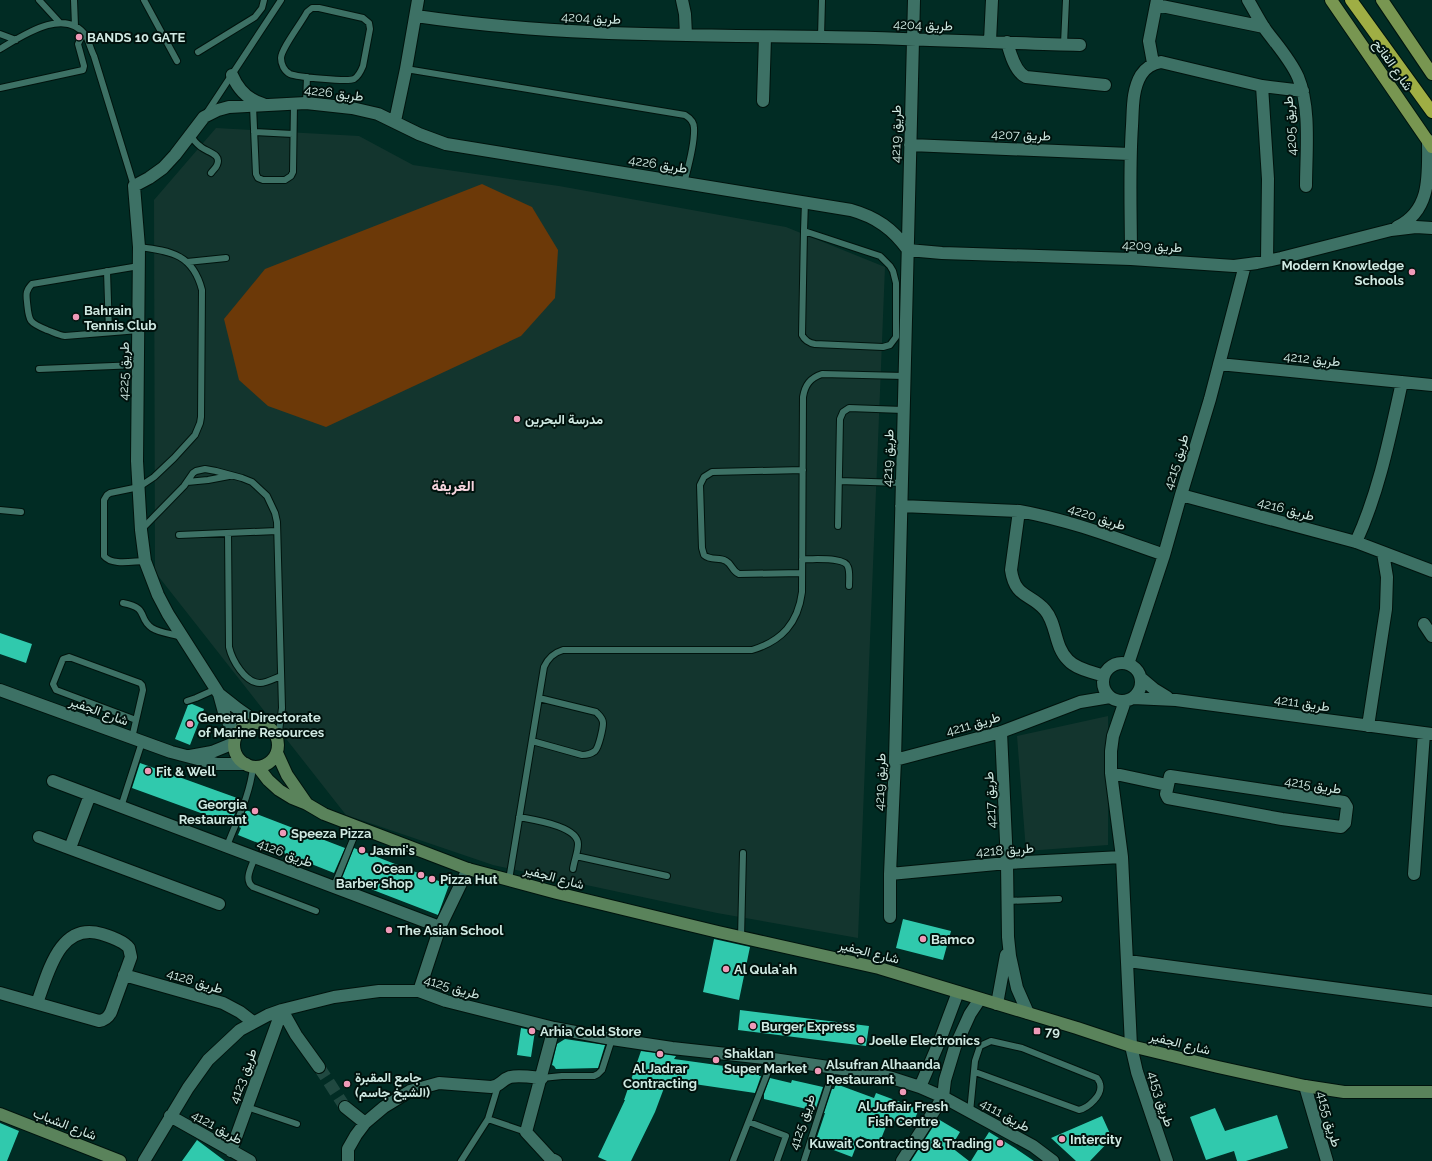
<svg xmlns="http://www.w3.org/2000/svg" width="1432" height="1161" viewBox="0 0 1432 1161" font-family="Raleway,Vazirmatn,sans-serif">
  <rect width="100%" height="100%" fill="#012c24"/>
  <!-- built -->
  <path fill="#13352e" d="M216 128 359 136 413 165 559 186 786 227 885 267 858 938 717 913 493 865 346 815 155 572 154 200Z
    M1108 716V845L1026 851 1017 736Z"/>
  <!-- green -->
  <path fill="#6c3908" d="M482 184 532 207 558 250 555 298 521 336 326 427 268 406 239 380 224 319 265 269Z"/>
  <!-- building -->
  <path fill="#30c9ad" d="M0 633 32 644 26 663 0 654Z
    M192 704 204 709 190 745 175 739 188 705Z
    M140 763 240 799 231 824 132 788Z
    M246 810 345 848 334 873 238 835 241 828 239 827Z
    M354 848 449 885 438 915 342 878Z
    M903 919 951 931 943 960 896 948Z
    M714 939 750 947 739 1000 703 992Z
    M740 1010 869 1026 866 1046 738 1030Z
    M521 1028 535 1031 531 1057 517 1055Z
    M565 1039 605 1045 598 1068 556 1069 554 1066 552 1065 557 1044Z
    M641 1051 676 1056 674 1059 760 1071 759 1076H761L755 1093 667 1080 655 1112 631 1161H607L598 1157 625 1100H624Z
    M770 1078 791 1083 792 1080 823 1087 815 1111 764 1099V1094Z
    M836 1084 874 1098 876 1093 919 1109 911 1128 889 1119 879 1144 860 1136 852 1157 815 1143 825 1113H824L832 1089H834Z
    M1215 1108 1225 1131 1277 1115 1288 1148 1246 1161H1237L1234 1151 1206 1160 1190 1117Z
    M1102 1116 1112 1138 1090 1161H1076L1051 1138Z
    M938 1119 960 1132 951 1147 969 1161H911Z
    M0 1123 19 1131 7 1161H0Z
    M989 1132 1015 1148 1034 1161H971Z
    M197 1140 225 1161H182Z"/>
  <g fill="none" stroke-linecap="round" stroke-linejoin="round">
    <!-- street-tunnel -->
    <path stroke="#204840" stroke-width="12" stroke-dasharray="12 6" stroke-linecap="butt" d="M319 1067 345 1107"/>
    <!-- lane casing -->
    <g stroke="#00130d" stroke-width="8">
      <path id="lane" d="M39 0 60 23
        M74 0 75 26
        M144 0 177 61
        M312 8H319L363 18 369 23 370 29 363 66C361 71 359 76 354 79 348 82 297 77 290 74 284 71 281 64 281 58 281 49 302 22 307 12Z
        M0 34 16 40
        M821 37 822 0
        M1064 44 1066 0
        M0 49C22 36 65 6 86 36 89 42 91 50 94 56L134 186
        M198 52 255 17 262 8 264 0
        M406 69 685 115C690 118 694 122 694 128 695 145 688 167 684 183
        M0 88 83 70 84 66 78 44 83 34
        M306 103 307 77
        M253 106 256 174 258 178 263 180H285L291 176 293 172 294 103
        M206 114 281 0
        M254 132 293 134
        M191 135C193 140 197 144 201 147 207 152 222 154 217 165 216 168 213 170 211 173
        M804 231 880 256 890 266 893 271 896 283V337L890 345 883 347 815 344C809 343 805 341 802 335L804 231 805 202
        M139 247C172 251 193 255 202 290L201 417 200 423 195 435 174 458 154 477 139 487 110 493 107 495 104 500V556C112 566 133 561 145 561
        M187 262 226 258
        M107 271 109 332
        M139 330 65 336C58 335 53 332 47 330 28 322 29 321 27 302 26 294 26 290 32 284L139 266
        M39 369 138 365
        M839 481 902 483
        M187 482 208 480 229 476
        M0 510 21 512
        M838 526 840 419 843 412 849 408 903 410
        M142 529 184 486 193 473 196 471 205 469 216 471 242 478 252 482 267 496 275 513 277 522 282 708 278 739
        M228 533 229 647C232 660 245 683 260 683 267 683 275 678 281 676
        M179 535 277 531
        M802 559C812 560 845 556 848 567 850 572 849 580 849 586
        M802 573 739 574C732 571 732 564 726 561 719 557 711 561 704 555L702 548 700 485 704 477 712 472 803 470
        M123 603C150 608 137 618 152 628 160 633 173 634 182 637
        M187 701 196 698 216 689
        M132 738 143 690 142 685 140 683 69 657 63 659 53 684 56 690 136 720
        M532 741 582 755C587 755 591 754 595 751 599 747 603 728 603 723 603 718 599 715 596 712L539 698
        M121 807 142 742
        M519 817C534 820 578 826 578 844 578 852 574 861 573 869
        M227 846C237 820 250 795 253 767
        M576 856 667 876
        M255 857C252 866 243 880 253 887L316 911
        M509 880 544 667C548 658 553 653 563 650H752C782 641 798 623 802 592L803 397C805 385 810 378 822 374L904 376
        M334 886 358 827
        M1008 901 1059 899
        M741 938 743 853
        M542 1078 562 1076H594L598 1074 602 1070 612 1039
        M247 1107 297 1124
        M970 1112 975 1061 980 1046 991 1041 1022 1048 1097 1078C1098 1080 1100 1082 1100 1084 1103 1095 1088 1108 1079 1110L975 1072
        M488 1119 526 1132
        M749 1122 786 1136 777 1161
        M461 1161 488 1119 498 1086
        M733 1161 773 1059
        M804 1161 834 1068"/>
    </g>
    <!-- street casing -->
    <g stroke="#00130d" stroke-width="14">
      <path id="street" d="M682 0 685 14 686 35
        M1248 0C1254 10 1259 20 1265 29 1276 44 1290 59 1298 77 1311 108 1306 153 1306 186
        M1157 5 1264 27
        M416 16C551 36 687 35 823 37 908 38 994 43 1080 45
        M990 41 992 0
        M1007 42C1010 53 1015 72 1026 77L1105 85
        M1153 63 1149 41 1157 0
        M232 75C238 89 248 100 263 104
        M1262 86 1268 179 1267 261
        M763 101 765 37
        M395 121 406 69 418 0
        M910 145 1130 154
        M1397 227C1432 210 1428 174 1428 140
        M908 250 942 253 1131 259 1234 266 1257 263 1281 258 1391 230 1416 227 1432 228
        M1131 259C1131 214 1129 170 1132 126 1133 109 1132 90 1141 75 1146 67 1152 64 1161 62L1262 86 1303 91
        M1219 364 1432 385
        M1181 495 1356 542 1432 571
        M901 506 1019 511C1070 520 1116 538 1164 555
        M1019 511 1011 570C1015 598 1030 593 1045 610 1057 624 1054 646 1068 660 1076 669 1092 672 1104 676
        M1356 542C1379 492 1390 436 1402 382
        M1424 624 1432 636
        M1103 682a19 19 0 1 1 38 0a19 19 0 1 1-38 0Z
        M1128 664 1164 555 1181 495 1210 399 1245 265
        M1141 678 1154 689 1167 697
        M0 690 171 752 217 764H246
        M219 694 225 716 236 736
        M1133 698 1176 700 1432 734
        M1125 701 1113 736 1111 751V773L1122 857 1131 1046 1137 1072 1167 1161
        M258 723 238 709 219 694 168 614 158 595 145 561 141 530 137 461 139 247 134 186 149 178 163 168 175 155 204 117 218 110 229 107 306 103 352 108 378 114 419 134 446 144 851 210C876 217 893 229 908 250
        M1368 726 1386 609 1387 577 1383 553
        M1001 732 1007 863 1008 937 1010 956 1017 988 1028 1013
        M190 756 212 752 234 743
        M895 760 1001 732 1080 702 1110 697
        M1111 773 1167 785
        M1170 776 1344 802 1347 807 1345 823 1341 827 1282 819 1168 798 1166 794Z
        M53 781 440 927
        M39 837 219 904
        M70 848 90 795
        M890 874 1007 863 1122 857
        M1414 874 1424 733
        M890 917V874L895 760 914 0
        M1128 961 1432 1001
        M124 975 223 1003 240 1012 253 1022
        M419 991 440 927 468 869
        M0 993 99 1021C105 1020 108 1018 111 1012L131 957 129 948C124 941 111 937 102 934 59 921 48 974 37 1003
        M997 1004 1006 955
        M282 1010 296 1035 319 1067
        M554 1028 526 1132 550 1158 556 1161
        M1305 1086 1327 1161
        M920 1087 940 1040 958 992
        M345 1107 365 1123
        M170 1116 250 1161
        M231 1151 282 1010
        M144 1161 188 1088 208 1060 240 1030 268 1015 282 1010 334 997 379 991H419L446 1001 554 1028 612 1039 672 1048 773 1059 863 1072 892 1078 920 1087 943 1097 1033 1146 1053 1161
        M348 1161V1149L356 1135 365 1123 384 1107 410 1091 439 1083 491 1087C501 1086 501 1080 510 1077 519 1075 532 1077 542 1078
        M902 1161 943 1097 945 1080 955 1047 970 1014 980 999"/>
    </g>
    <!-- secondary casing -->
    <g stroke="#00130d" stroke-width="14">
      <path id="secondary" d="M234 745a22 22 0 1 1 44 0a22 22 0 1 1-44 0Z
        M277 753 287 775 307 804
        M258 767 268 780 279 790 292 798 307 804 324 814 358 827 468 869 557 893 718 932 879 968 1077 1028 1131 1046 1218 1067 1305 1086 1344 1092H1432
        M0 1114 120 1161"/>
    </g>
    <!-- primary casing -->
    <g stroke="#00130d" stroke-width="14">
      <path id="primary" d="M1331 0 1432 147
        M1382 0 1432 74"/>
    </g>
    <!-- highway casing -->
    <g stroke="#00130d" stroke-width="14">
      <path id="highway" d="M1351 0 1432 112"/>
    </g>
    <!-- lane -->
    <use href="#lane" stroke="#3d7165" stroke-width="6"/>
    <!-- street -->
    <use href="#street" stroke="#3d7165" stroke-width="12"/>
    <!-- secondary -->
    <use href="#secondary" stroke="#5a835b" stroke-width="12"/>
    <!-- primary -->
    <use href="#primary" stroke="#789651" stroke-width="12"/>
    <!-- highway -->
    <use href="#highway" stroke="#9fae44" stroke-width="12"/>
  </g>
  <!-- markers -->
  <g fill="#ef9ab8" stroke="#00120d" stroke-width="1.5">
    <circle cx="79" cy="37" r="4"/>
    <circle cx="1412" cy="272" r="4"/>
    <circle cx="76" cy="317" r="4"/>
    <circle cx="517" cy="419" r="4"/>
    <circle cx="190" cy="724" r="4"/>
    <circle cx="148" cy="771" r="4"/>
    <circle cx="255" cy="811" r="4"/>
    <circle cx="283" cy="833" r="4"/>
    <circle cx="362" cy="850" r="4"/>
    <circle cx="421" cy="875" r="4"/>
    <circle cx="432" cy="879" r="4"/>
    <circle cx="389" cy="930" r="4"/>
    <circle cx="923" cy="939" r="4"/>
    <circle cx="726" cy="969" r="4"/>
    <circle cx="753" cy="1026" r="4"/>
    <circle cx="532" cy="1031" r="4"/>
    <rect x="1033" y="1027" width="8" height="8" rx="2"/>
    <circle cx="861" cy="1040" r="4"/>
    <circle cx="660" cy="1054" r="4"/>
    <circle cx="716" cy="1060" r="4"/>
    <circle cx="818" cy="1071" r="4"/>
    <circle cx="347" cy="1084" r="4"/>
    <circle cx="903" cy="1092" r="4"/>
    <circle cx="1062" cy="1139" r="4"/>
    <circle cx="1000" cy="1143" r="4"/>
  </g>
  <g text-anchor="middle" dominant-baseline="central" stroke-width="4" stroke-linejoin="round" paint-order="stroke">
    <!-- street labels -->
    <g font-size="13" fill="#cfe9e2" stroke="#00120d">
      <text transform="translate(591 18) rotate(3)">طريق 4204</text>
      <text transform="translate(923 25) rotate(2)">طريق 4204</text>
      <text transform="translate(1393 65) rotate(55)">شارع الفاتح</text>
      <text transform="translate(334 93) rotate(7)">طريق 4226</text>
      <text transform="translate(1290 126) rotate(-94)">طريق 4205</text>
      <text transform="translate(896 134) rotate(-89)">طريق 4219</text>
      <text transform="translate(1021 135) rotate(2)">طريق 4207</text>
      <text transform="translate(658 164) rotate(9)">طريق 4226</text>
      <text transform="translate(1152 246) rotate(3)">طريق 4209</text>
      <text transform="translate(1312 359) rotate(6)">طريق 4212</text>
      <text transform="translate(124 371) rotate(-89)">طريق 4225</text>
      <text transform="translate(888 458) rotate(-88)">طريق 4219</text>
      <text transform="translate(1176 462) rotate(-73)">طريق 4215</text>
      <text transform="translate(1286 509) rotate(15)">طريق 4216</text>
      <text transform="translate(1097 517) rotate(18)">طريق 4220</text>
      <text transform="translate(1302 703) rotate(8)">طريق 4211</text>
      <text transform="translate(99 711) rotate(20)">شارع الجفير</text>
      <text transform="translate(973 724) rotate(-16)">طريق 4211</text>
      <text transform="translate(880 782) rotate(-88)">طريق 4219</text>
      <text transform="translate(1313 785) rotate(9)">طريق 4215</text>
      <text transform="translate(990 800) rotate(-93)">طريق 4217</text>
      <text transform="translate(1005 850) rotate(-4)">طريق 4218</text>
      <text transform="translate(285 853) rotate(21)">طريق 4126</text>
      <text transform="translate(554 877) rotate(15)">شارع الجفير</text>
      <text transform="translate(869 952) rotate(14)">شارع الجفير</text>
      <text transform="translate(195 981) rotate(17)">طريق 4128</text>
      <text transform="translate(452 987) rotate(16)">طريق 4125</text>
      <text transform="translate(1180 1043) rotate(14)">شارع الجفير</text>
      <text transform="translate(243 1076) rotate(-70)">طريق 4123</text>
      <text transform="translate(1161 1099) rotate(72)">طريق 4153</text>
      <text transform="translate(1005 1115) rotate(29)">طريق 4111</text>
      <text transform="translate(1329 1119) rotate(74)">طريق 4155</text>
      <text transform="translate(802 1122) rotate(-72)">طريق 4125</text>
      <text transform="translate(65 1124) rotate(21)">شارع الشباب</text>
      <text transform="translate(217 1127) rotate(29)">طريق 4121</text>
    </g>
    <!-- poi labels -->
    <g font-size="13" font-weight="bold" fill="#cfe9e2" stroke="#00120d" text-anchor="start">
      <text x="87" y="37">BANDS 10 GATE</text>
      <text x="1404" y="265" text-anchor="end">Modern Knowledge<tspan x="1404" dy="15">Schools</tspan></text>
      <text x="84" y="310">Bahrain<tspan x="84" dy="15">Tennis Club</tspan></text>
      <text x="525" y="419">مدرسة البحرين</text>
      <text x="198" y="717">General Directorate<tspan x="198" dy="15">of Marine Resources</tspan></text>
      <text x="156" y="771">Fit &amp; Well</text>
      <text x="247" y="804" text-anchor="end">Georgia<tspan x="247" dy="15">Restaurant</tspan></text>
      <text x="291" y="833">Speeza Pizza</text>
      <text x="370" y="850">Jasmi's</text>
      <text x="413" y="868" text-anchor="end">Ocean<tspan x="413" dy="15">Barber Shop</tspan></text>
      <text x="440" y="879">Pizza Hut</text>
      <text x="397" y="930">The Asian School</text>
      <text x="931" y="939">Bamco</text>
      <text x="734" y="969">Al Qula'ah</text>
      <text x="761" y="1026">Burger Express</text>
      <text x="540" y="1031">Arhia Cold Store</text>
      <text x="1045" y="1031">79</text>
      <text x="869" y="1040">Joelle Electronics</text>
      <text x="724" y="1053">Shaklan<tspan x="724" dy="15">Super Market</tspan></text>
      <text x="826" y="1064">Alsufran Alhaanda<tspan x="826" dy="15">Restaurant</tspan></text>
      <text x="660" y="1068" text-anchor="middle">Al Jadrar<tspan x="660" dy="15">Contracting</tspan></text>
      <text x="355" y="1077">جامع المقبرة<tspan x="355" dy="15">(الشيخ جاسم)</tspan></text>
      <text x="903" y="1106" text-anchor="middle">Al Juffair Fresh<tspan x="903" dy="15">Fish Centre</tspan></text>
      <text x="1070" y="1139">Intercity</text>
      <text x="992" y="1143" text-anchor="end">Kuwait Contracting &amp; Trading</text>
    </g>
    <!-- quarter labels -->
    <g font-size="15" font-weight="bold" fill="#f6d5df" stroke="#00120d">
      <text x="453" y="486">الغريفة</text>
    </g>
  </g>
</svg>
